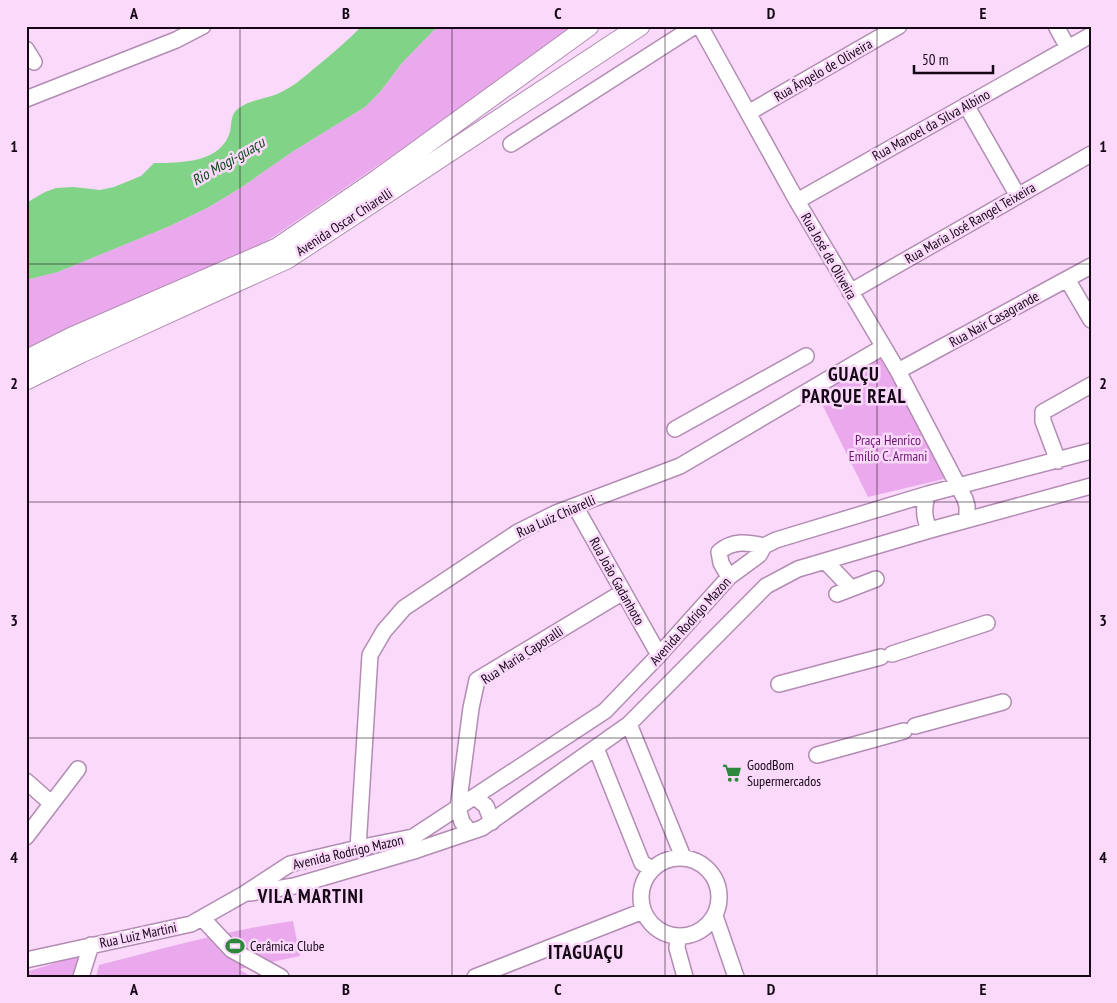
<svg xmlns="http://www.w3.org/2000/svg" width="1117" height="1003" viewBox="0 0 1117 1003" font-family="'PT Sans Narrow',sans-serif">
  <rect width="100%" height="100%" fill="#fad9fa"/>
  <!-- green -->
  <path fill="#eba9ed" d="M438 26H583L264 243 26 350V280L58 272 170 226 209 207 242 187 292 152 365 107 380 92 402 63Z
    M881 351 948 478 868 497 815 390Z
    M293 921 300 956 239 969 251 977H96L99 965C163 949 228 930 293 921Z
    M78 956 73 977H26V972Z"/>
  <!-- water -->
  <path fill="#81d487" d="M362 26H438L402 63 380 92 365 107 292 152 242 187 209 207 170 226 58 272 26 280V203L45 192 56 188 74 187 100 190 114 187 141 176 154 163C180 163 221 163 230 132 232 123 230 114 239 108 253 98 271 99 285 90 297 84 306 75 316 67 332 54 347 41 362 26Z"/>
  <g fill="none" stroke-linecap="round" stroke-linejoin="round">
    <!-- minor casing -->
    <g stroke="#b38cb4" stroke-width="18">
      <path id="minor" d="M700 26 797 201 898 371 965 499 967 506V520
        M1056 26 1068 48
        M26 49 34 62
        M26 99 176 40 203 26
        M966 105 1018 196
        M748 113 899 26
        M511 144 695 26
        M797 201 1091 35
        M1067 279 1091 320
        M850 292 1091 154
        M898 371 1091 266
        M675 429 806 356
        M1058 461 1043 421V412L1091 385
        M928 494C923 507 923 518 930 530
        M575 506 659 655
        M825 561 851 588
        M729 577 721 563 719 552C733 540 747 542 764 546
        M837 594 876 579
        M892 654 987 623
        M779 684 881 657
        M629 724 683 857
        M915 726 1003 702
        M596 748 642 863 652 869
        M817 755 904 731
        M26 781 51 803
        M475 797 486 806 492 822
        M470 832 462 822 458 808 471 708 477 680 623 592
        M26 837 78 769
        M358 848 370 655 384 631 404 608 518 532 556 513 680 466 883 347
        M641 897a39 39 0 1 1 78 0a39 39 0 1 1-78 0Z
        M250 893 294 886 417 850 482 828 629 724 766 586 798 569 930 530 1091 486
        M715 916 736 977
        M202 918 232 950 281 977
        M678 937 677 948 685 977
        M26 960 191 924 244 894 290 864 358 848 413 837 605 711 659 655 729 577 759 555 764 546 776 540 928 494 1091 451
        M81 977 91 945
        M475 977 643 911"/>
    </g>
    <!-- major casing -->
    <g stroke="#b38cb4" stroke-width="21">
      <path id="major" d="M26 360 72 337 277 248 378 179 589 26
        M26 380 81 353 287 259 640 26"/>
    </g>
    <!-- minor -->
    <use href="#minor" stroke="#fff" stroke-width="15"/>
    <!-- major -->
    <use href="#major" stroke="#fff" stroke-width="19"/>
  </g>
  <!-- grid -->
  <path fill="none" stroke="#150715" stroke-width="1" stroke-opacity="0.55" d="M240 26V977M452 26V977M665 26V977M877 26V977M26 264H1091M26 502H1091M26 738H1091"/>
  <!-- icons -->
  <defs>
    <g id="supermarket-bare" transform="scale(1.5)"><path d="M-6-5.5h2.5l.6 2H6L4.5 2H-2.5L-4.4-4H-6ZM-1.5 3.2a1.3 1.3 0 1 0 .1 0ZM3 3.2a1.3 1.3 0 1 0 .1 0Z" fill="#2c883a" stroke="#fad9fa" stroke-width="2.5" paint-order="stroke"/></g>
    <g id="stadium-bare" transform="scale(1.5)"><path d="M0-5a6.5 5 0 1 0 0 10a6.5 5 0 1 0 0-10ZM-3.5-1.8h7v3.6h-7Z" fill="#2c883a" stroke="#fad9fa" stroke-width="2.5" paint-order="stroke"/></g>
  </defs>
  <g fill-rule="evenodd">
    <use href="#supermarket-bare" x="732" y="773"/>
    <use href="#stadium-bare" x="235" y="946"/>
  </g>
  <g text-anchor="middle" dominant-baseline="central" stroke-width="5" stroke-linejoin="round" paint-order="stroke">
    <!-- street labels -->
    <g font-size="14" fill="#150715" stroke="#fad9fa">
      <text transform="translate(823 70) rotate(-30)">Rua Ângelo de Oliveira</text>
      <text transform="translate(931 125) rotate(-29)">Rua Manoel da Silva Albino</text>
      <text transform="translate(344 222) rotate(-33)">Avenida Oscar Chiarelli</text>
      <text transform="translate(970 223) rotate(-30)">Rua Maria José Rangel Teixeira</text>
      <text transform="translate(829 256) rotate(60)">Rua José de Oliveira</text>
      <text transform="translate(994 319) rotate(-29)">Rua Nair Casagrande</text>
      <text transform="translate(556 516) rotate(-24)">Rua Luiz Chiarelli</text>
      <text transform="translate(617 581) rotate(61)">Rua João Gadanhoto</text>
      <text transform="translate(690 621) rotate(-48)">Avenida Rodrigo Mazon</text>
      <text transform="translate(522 655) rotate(-33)">Rua Maria Caporalli</text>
      <text transform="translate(348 852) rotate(-13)">Avenida Rodrigo Mazon</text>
      <text transform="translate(138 935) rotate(-12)">Rua Luiz Martini</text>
    </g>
    <!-- park labels -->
    <g font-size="14" fill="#6f1474" stroke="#fad9fa">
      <text x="888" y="440">Praça Henrico<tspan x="888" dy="16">Emílio C. Armani</tspan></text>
    </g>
    <!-- poi labels -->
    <g font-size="14" fill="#150715" stroke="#fad9fa" text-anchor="start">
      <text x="747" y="765">GoodBom<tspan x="747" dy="16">Supermercados</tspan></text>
      <text x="250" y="946">Cerâmica Clube</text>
    </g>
    <!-- water labels -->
    <g font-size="15" font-style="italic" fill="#0d4918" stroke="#fad9fa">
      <text transform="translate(228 161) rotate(-30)">Rio Mogi-guaçu</text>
    </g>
    <!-- district labels -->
    <g font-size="19" font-weight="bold" letter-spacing="1" fill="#150715" stroke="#fad9fa">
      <text x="854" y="374">GUAÇU<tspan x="854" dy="22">PARQUE REAL</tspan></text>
      <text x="311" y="896">VILA MARTINI</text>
      <text x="586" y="952">ITAGUAÇU</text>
    </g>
  </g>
  <!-- border -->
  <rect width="1117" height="1003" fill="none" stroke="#fad9fa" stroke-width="55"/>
  <!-- scale -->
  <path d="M914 65v8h79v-8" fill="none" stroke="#150715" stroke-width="2.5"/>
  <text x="922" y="65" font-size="15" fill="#150715" stroke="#fad9fa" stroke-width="4" paint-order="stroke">50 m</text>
  <rect x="28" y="28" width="1062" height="948" fill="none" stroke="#150715" stroke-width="2"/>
  <g font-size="16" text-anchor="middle" font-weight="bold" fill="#150715">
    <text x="134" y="19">A</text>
    <text x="346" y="19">B</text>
    <text x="558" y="19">C</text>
    <text x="771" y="19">D</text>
    <text x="983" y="19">E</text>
    <text x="14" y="152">1</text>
    <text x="1103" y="152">1</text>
    <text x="14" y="389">2</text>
    <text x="1103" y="389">2</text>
    <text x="14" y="626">3</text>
    <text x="1103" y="626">3</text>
    <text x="14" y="863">4</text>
    <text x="1103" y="863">4</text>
    <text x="134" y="995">A</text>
    <text x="346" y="995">B</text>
    <text x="558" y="995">C</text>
    <text x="771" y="995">D</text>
    <text x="983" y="995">E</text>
  </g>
</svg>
